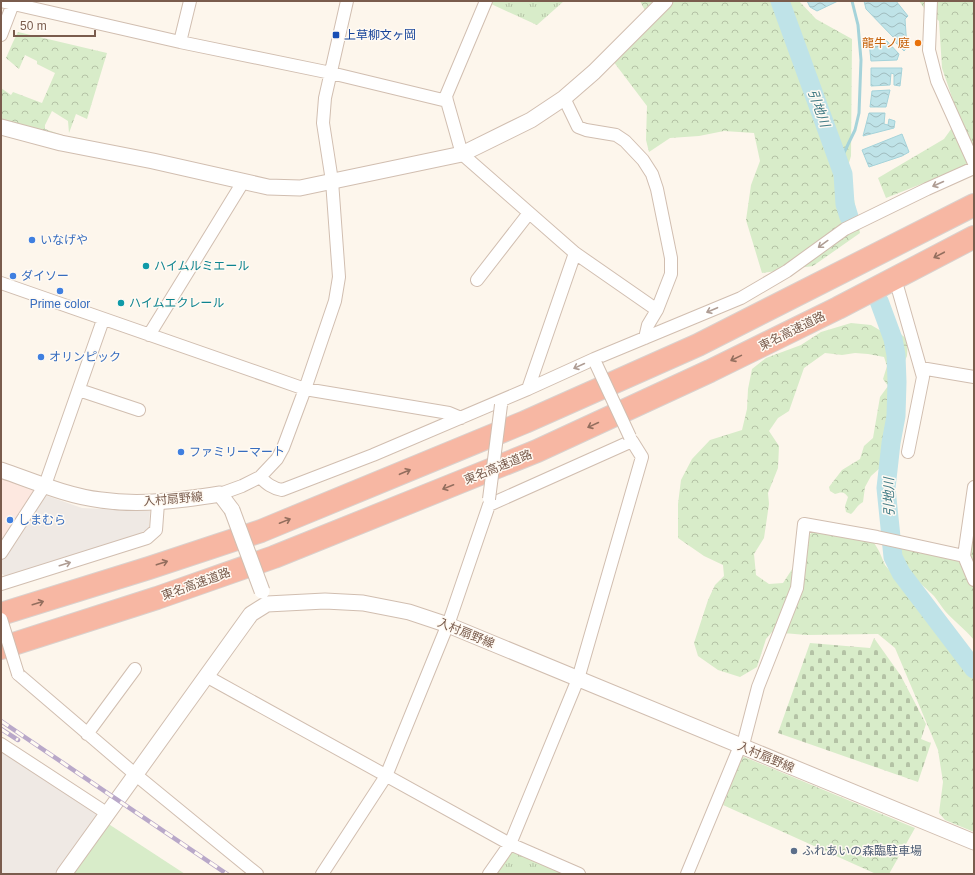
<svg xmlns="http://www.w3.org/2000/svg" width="975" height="875" viewBox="0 0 975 875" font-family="Helvetica,'Noto Sans JP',sans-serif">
  <defs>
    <pattern id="forest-crowns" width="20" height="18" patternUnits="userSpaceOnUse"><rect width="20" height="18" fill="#d8ecc9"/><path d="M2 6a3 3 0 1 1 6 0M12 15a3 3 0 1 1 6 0" fill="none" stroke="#b4c2a5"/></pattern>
    <pattern id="cemetery-stones" width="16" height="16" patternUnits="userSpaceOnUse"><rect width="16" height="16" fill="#d8ecc9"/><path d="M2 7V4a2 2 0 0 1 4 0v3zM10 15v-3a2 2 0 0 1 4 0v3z" fill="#b4c2a5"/></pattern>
    <pattern id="park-tufts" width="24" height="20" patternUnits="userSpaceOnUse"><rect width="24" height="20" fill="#d8ecc9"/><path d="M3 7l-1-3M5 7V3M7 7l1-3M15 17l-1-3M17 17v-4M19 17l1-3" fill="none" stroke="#b4c2a5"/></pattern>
    <pattern id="water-waves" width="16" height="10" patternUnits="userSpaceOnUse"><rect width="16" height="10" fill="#bfe3e8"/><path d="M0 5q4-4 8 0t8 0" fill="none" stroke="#a0bbbe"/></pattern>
  </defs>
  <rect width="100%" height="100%" fill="#fdf6ec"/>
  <!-- commercial -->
  <path fill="#fde8e0" d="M1 478 35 490 37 493 1 547Z"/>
  <!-- industrial -->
  <path fill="#efe9e4" d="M42 494 82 508 150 511 149 528 139 534 6 577 1 573V559Z
    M1 749 95 810 98 819 57 874H1Z"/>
  <!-- grass -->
  <path fill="#d8ecc9" d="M107 823 185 874H70Z"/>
  <!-- forest -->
  <path fill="url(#forest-crowns)" d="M640 1H799L816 19 852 39 851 156 848 166 860 233 813 266 762 273 746 220 751 185 760 161 754 133 724 131 699 136 670 138 649 152 646 140 647 106 613 61 652 24Z
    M919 1H974V161L949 173 886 198 878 178 944 139 959 118 942 68 939 21 924 8Z
    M18 32 107 53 87 119 76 114 69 133 68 121 52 111 45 125V129L65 136 84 139V144L1 122V88L11 95 13 92 42 103 55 73 37 64V61L25 55 19 69 6 58 13 42Z
    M851 323 871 325 883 332 897 331 908 340 907 356 894 385 895 391 892 416 887 430V456L880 468 871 476 865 487 863 502C856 506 856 510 851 514L846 512 845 506 848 497C844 491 841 492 835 494L830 491 829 487 842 470 860 459 864 446 873 438 880 397 888 386 883 379 887 366 884 357 868 354 855 353 842 355 825 353 804 368 789 411 778 418 769 431 779 446 778 468 768 493 769 504 764 538 754 554 756 575 769 584 783 583 804 551 807 536 816 530 873 541 879 551 885 565 948 641 974 680V832L945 820 939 813 943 782 938 750 895 648 878 634 806 635 772 632 766 639 757 667 740 677 718 670 698 656 694 643 708 600 715 585 724 576 723 565 704 556 678 538V504L681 480 692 459 710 440 742 430 747 409 748 389 752 369 766 358 801 345 821 332Z
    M974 482V640C965 629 954 621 945 611 941 606 938 601 934 596 920 582 899 568 897 547L951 555 962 565Z
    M742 756 915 828 889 874H876L723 805Z"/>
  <!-- cemetery -->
  <path fill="url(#cemetery-stones)" d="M874 638 901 676 926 724 921 739 931 743 918 782 778 733 810 643 870 648Z"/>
  <!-- park -->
  <path fill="url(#park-tufts)" d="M490 1H564L537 25 489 3Z
    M510 850 568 874H494Z"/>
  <!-- water -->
  <path fill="url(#water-waves)" stroke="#a5d3da" d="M807 1H838L817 11 810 7Z
    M864 1H896L908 16 905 19 907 48 904 51 893 40 894 38 866 9Z
    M879 38 887 41 899 54 897 60 871 61 869 42 871 39Z
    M871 68H902L900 86 894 85V74L891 73 890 85 871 86Z
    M890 90 886 107H870L872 91Z
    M869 113H885L884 124 888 125 889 119 895 121 894 128 863 136Z
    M902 134 909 152 902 156 869 167 862 150Z"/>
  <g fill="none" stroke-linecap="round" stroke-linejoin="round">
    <!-- stream -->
    <path stroke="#a5d3da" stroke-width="3" d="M839 163 855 130 859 113 861 60 858 25 852 1"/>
    <!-- river -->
    <path stroke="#bfe3e8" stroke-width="19" d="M780 1 843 174 845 204 849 217
      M879 301 893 339 896 355 897 382 896 416 891 443 886 488 893 557 901 573 974 669"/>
    <!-- minor casing -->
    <g stroke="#d1beb0" stroke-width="14">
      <path id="minor" d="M1 1 180 42 331 73 447 101 462 154 575 253 657 310
        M931 1 929 50 937 81 974 163
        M1 35 14 1
        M180 42 190 1
        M564 98 578 127 586 130 616 135 625 141 643 160 652 174 657 189 671 258V274L657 310 648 325 645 338
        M447 101 446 96 486 1
        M477 280 529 213
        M1 283 305 389 449 413 461 418
        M898 289 923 377 908 452
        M149 335 243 182
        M921 368 974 377
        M528 389 575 253
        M79 390 139 410
        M260 477C267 484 272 488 282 490L373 455 528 389 594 359 741 298 787 271 845 229 927 189 974 168
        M974 487 964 556 974 580
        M220 494 242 486 260 477 277 459 283 448 305 389 335 301 339 277 332 181 323 123 325 98 347 1
        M1 553 45 485 103 320
        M1 584 147 538 156 530 158 503
        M18 674 136 775 257 874
        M206 676 510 844 579 874
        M87 734 135 669
        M1 744 108 814
        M322 874 386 776 450 619 489 505 632 441 642 457 578 679 510 844 489 874
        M687 874 740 746 744 741 758 687 797 588 804 524 877 537 964 556"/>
    </g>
    <!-- tertiary casing -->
    <g stroke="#d1beb0" stroke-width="17">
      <path id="tertiary" d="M1 127 61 143 153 161 268 187 300 188 462 154 531 120 564 98 594 72 665 1
        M1 470C33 481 67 496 101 500 141 506 181 500 220 494L232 510
        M64 874 251 614 267 604 325 601 363 603 409 612 448 625 974 842"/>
    </g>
    <!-- motorway casing -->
    <g stroke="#dad1cd" stroke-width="24">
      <path id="motorway" d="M1 614 149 568 261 531 525 422 698 345 974 205
        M1 648 157 598 274 557 537 451 710 371 838 308 974 237"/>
    </g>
    <!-- minor -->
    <use href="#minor" stroke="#fff" stroke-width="12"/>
    <!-- tertiary -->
    <use href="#tertiary" stroke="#fff" stroke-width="15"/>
    <!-- motorway -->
    <use href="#motorway" stroke="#f7b7a3" stroke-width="22"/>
    <!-- rail casing -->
    <g stroke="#b9a8c9" stroke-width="4.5">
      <path id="rail" d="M1 721 227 874
        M1 729 18 740"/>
    </g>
    <!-- rail -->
    <use href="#rail" stroke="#fffaf3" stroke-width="3" stroke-dasharray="9" stroke-linecap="butt"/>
    <!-- minor-bridge casing -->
    <g stroke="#d1beb0" stroke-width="14" stroke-linecap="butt">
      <path id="minor-bridge" d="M596 364 630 437
        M489 499 501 405
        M1 619 18 674"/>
    </g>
    <!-- tertiary-bridge casing -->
    <g stroke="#d1beb0" stroke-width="17" stroke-linecap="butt">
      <path id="tertiary-bridge" d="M232 510 262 591"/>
    </g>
    <!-- minor-bridge -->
    <use href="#minor-bridge" stroke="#fff" stroke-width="12"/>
    <!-- tertiary-bridge -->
    <use href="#tertiary-bridge" stroke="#fff" stroke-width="15"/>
  </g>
  <!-- one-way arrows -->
  <defs><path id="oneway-shaft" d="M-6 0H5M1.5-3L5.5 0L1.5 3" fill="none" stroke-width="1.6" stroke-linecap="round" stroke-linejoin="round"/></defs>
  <g stroke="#af9d94">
    <use href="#oneway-shaft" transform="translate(938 184) rotate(156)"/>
    <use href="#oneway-shaft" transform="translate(823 244) rotate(144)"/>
    <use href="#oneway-shaft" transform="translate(712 310) rotate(157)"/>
    <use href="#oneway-shaft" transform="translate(579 366) rotate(155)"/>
    <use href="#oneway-shaft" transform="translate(65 564) rotate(-17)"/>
  </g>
  <g stroke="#936e5e">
    <use href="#oneway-shaft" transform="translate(939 255) rotate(152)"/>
    <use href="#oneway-shaft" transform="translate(736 358) rotate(154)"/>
    <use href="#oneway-shaft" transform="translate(593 425) rotate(155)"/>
    <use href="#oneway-shaft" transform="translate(405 472) rotate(-23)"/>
    <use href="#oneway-shaft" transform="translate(448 487) rotate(158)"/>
    <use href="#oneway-shaft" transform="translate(285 521) rotate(-22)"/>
    <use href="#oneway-shaft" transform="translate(162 563) rotate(-18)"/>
    <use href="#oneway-shaft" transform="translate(38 603) rotate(-17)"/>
  </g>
  <!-- markers -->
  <rect fill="#1a4fb4" stroke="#fffaf3" stroke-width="1.5" x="332" y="31" width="8" height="8" rx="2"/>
  <circle fill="#e8710a" stroke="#fffaf3" stroke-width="1.5" cx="918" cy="43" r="4"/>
  <g fill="#3f7fe0" stroke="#fffaf3" stroke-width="1.5">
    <circle cx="32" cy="240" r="4"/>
    <circle cx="13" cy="276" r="4"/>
    <circle cx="60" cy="291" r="4"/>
    <circle cx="41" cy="357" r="4"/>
    <circle cx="181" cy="452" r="4"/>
    <circle cx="10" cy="520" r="4"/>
  </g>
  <g fill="#0f9aa8" stroke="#fffaf3" stroke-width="1.5">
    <circle cx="146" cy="266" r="4"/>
    <circle cx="121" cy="303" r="4"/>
  </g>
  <circle fill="#5c6f8a" stroke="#fffaf3" stroke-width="1.5" cx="794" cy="851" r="4"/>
  <g text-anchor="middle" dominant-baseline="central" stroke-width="3" stroke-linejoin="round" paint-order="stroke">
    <!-- transit labels -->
    <g font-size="12" fill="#164399" stroke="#fffaf3" text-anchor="start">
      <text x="344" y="35">上草柳文ヶ岡</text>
    </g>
    <!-- food labels -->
    <g font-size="12" fill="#c56008" stroke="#fffaf3" text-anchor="end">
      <text x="910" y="43">龍牛ノ庭</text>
    </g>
    <!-- shop labels -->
    <g font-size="12" fill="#366cbe" stroke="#fffaf3" text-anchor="start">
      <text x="40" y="240">いなげや</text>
      <text x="21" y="276">ダイソー</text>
      <text x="60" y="304" text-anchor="middle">Prime color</text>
      <text x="49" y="357">オリンピック</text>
      <text x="189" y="452">ファミリーマート</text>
      <text x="18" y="520">しまむら</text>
    </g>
    <!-- culture labels -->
    <g font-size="12" fill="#0d838f" stroke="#fffaf3" text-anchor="start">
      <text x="154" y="266">ハイムルミエール</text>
      <text x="129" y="303">ハイムエクレール</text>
    </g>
    <!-- street labels -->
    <g font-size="12" fill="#7a5c4d" stroke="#fffaf3">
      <text transform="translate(792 331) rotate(-26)">東名高速道路</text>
      <text transform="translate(498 467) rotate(-22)">東名高速道路</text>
      <text transform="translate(173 499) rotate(-5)">入村扇野線</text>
      <text transform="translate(196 584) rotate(-20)">東名高速道路</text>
      <text transform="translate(466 633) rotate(22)">入村扇野線</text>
      <text transform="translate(766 757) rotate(23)">入村扇野線</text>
    </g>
    <!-- service labels -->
    <g font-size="12" fill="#4e5e75" stroke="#fffaf3" text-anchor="start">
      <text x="802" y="851">ふれあいの森臨駐車場</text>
    </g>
    <!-- water labels -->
    <g font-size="13" font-style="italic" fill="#437c86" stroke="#fffaf3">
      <text transform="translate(819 108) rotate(70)">引地川</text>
      <text transform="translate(889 497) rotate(-91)">引地川</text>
    </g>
  </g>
  <!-- border -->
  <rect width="975" height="875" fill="none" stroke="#7a5c4d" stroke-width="4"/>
  <!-- scale -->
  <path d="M14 30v6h81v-6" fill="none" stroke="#7a5c4d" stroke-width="2"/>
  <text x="20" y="30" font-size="12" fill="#7a5c4d" stroke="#fffaf3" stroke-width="3" paint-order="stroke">50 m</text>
</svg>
